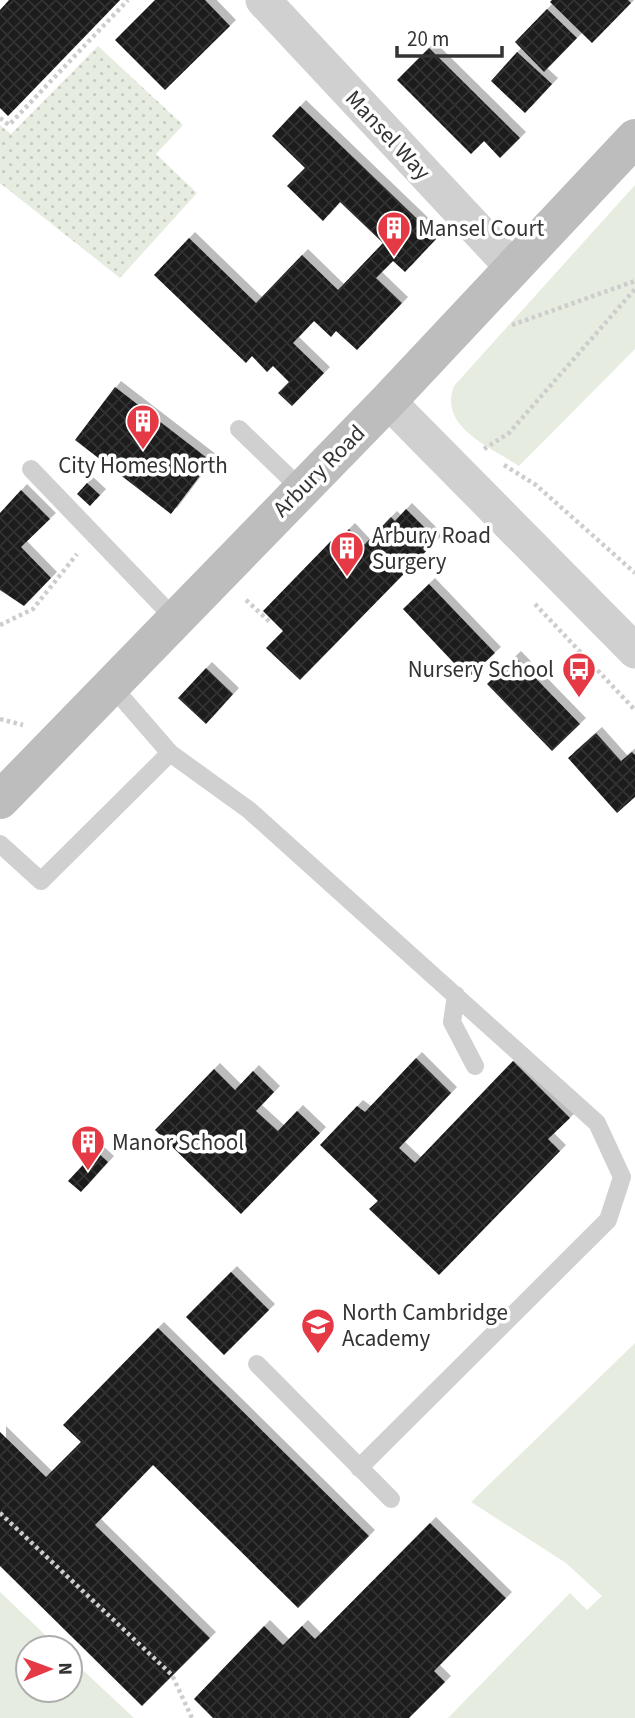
<svg xmlns="http://www.w3.org/2000/svg" width="635" height="1718" viewBox="0 0 635 1718" font-family="'Source Sans 3',sans-serif">
  <defs>
    <pattern id="grass-dots" width="8" height="8" patternUnits="userSpaceOnUse" patternTransform="scale(1.75)"><rect width="8" height="8" fill="#e6ecdf"/><path d="M2 2h.1M6 6h.1" fill="none" stroke="#c6cbc0" stroke-width="1.8" stroke-linecap="round"/></pattern>
    <pattern id="building-cross-hatch" width="8" height="8" patternUnits="userSpaceOnUse" patternTransform="scale(1.75)"><rect width="8" height="8" fill="#1a1a1a"/><path d="M0 0l8 8M0 8l8-8" fill="none" stroke="#333"/></pattern>
    <filter id="shadow"><feDropShadow dx="6" dy="-6" stdDeviation="0" flood-color="#0004"/></filter>
  </defs>
  <rect width="100%" height="100%" fill="#fff"/>
  <!-- grass -->
  <path fill="url(#grass-dots)" d="M98 46 183 125 156 154 197 193 120 278 0 183V125L11 134Z"/>
  <!-- green -->
  <path fill="#e6ecdf" d="M635 185V349L519 466C490 447 438 427 454 386Z
    M635 1343V1718H448L570 1593 587 1610 602 1596 566 1563 471 1502Z
    M0 1592 59 1648H28V1690H70V1658L134 1718H0Z"/>
  <!-- building -->
  <path fill="url(#building-cross-hatch)" filter="url(#shadow)" d="M9 0H120L8 116 0 108V10Z
    M155 0H205L230 26 165 90 115 40Z
    M552 0H628L631 3 592 43 550 2Z
    M547 9 577 38 544 72 515 42Z
    M429 48 520 138 500 158 484 141 471 154 397 80Z
    M517 52 552 84 525 113 491 81Z
    M300 106 437 238 405 272 393 261 376 278 402 303 357 350 336 331 331 337 314 321 293 343 324 373 292 406 278 393 289 382 273 366 267 372 252 356 246 363 154 275 189 238 256 303 302 255 338 290 383 243 340 202 323 221 287 186 305 168 272 136Z
    M115 387 211 461 171 514 75 440Z
    M87 483 100 495 90 506 77 494Z
    M21 490 50 519 21 547 51 578 24 606 0 590V513Z
    M406 509 437 540 300 680 266 648 283 631 263 611 331 541 334 544 349 529 364 545 391 517 395 521Z
    M429 584 495 653 468 678 403 609Z
    M515 657 580 724 552 751 487 684Z
    M206 668 233 694 206 724 178 698Z
    M596 733 621 761 632 752 635 755V797L617 813 568 758Z
    M416 1058 451 1093 399 1148 415 1163 513 1061 570 1118 548 1139 560 1151 439 1275 369 1209 378 1201 320 1145 357 1106 365 1112Z
    M214 1069 235 1090 253 1071 274 1092 256 1111 278 1131 297 1111 320 1133 241 1214 155 1130Z
    M96 1151 108 1162 81 1192 68 1181Z
    M231 1272 269 1310 224 1355 186 1317Z
    M158 1328 369 1536 298 1608 153 1465 95 1525 210 1638 142 1706 0 1566V1432L46 1477 81 1442 63 1425Z
    M430 1523 506 1598 434 1671 445 1682 409 1718H213L194 1699 264 1626 283 1645 302 1626 315 1639Z"/>
  <g fill="none" stroke-linecap="round" stroke-linejoin="round">
    <!-- path -->
    <path stroke="#cdcdcd" stroke-width="4.5" stroke-dasharray="3.5 3.5" stroke-linecap="butt" d="M0 118 9 125 128 0
      M512 325 635 281
      M484 449 509 433 635 289
      M504 465 536 485 635 573
      M246 600 271 623
      M535 604 635 710
      M0 625 33 609 77 554
      M0 719 23 725
      M0 1513 172 1675 192 1718"/>
    <!-- lane -->
    <path stroke="#d0d0d0" stroke-width="18" d="M239 429 301 489
      M31 469 175 619
      M170 753 249 810 597 1123 622 1177 608 1220 359 1468
      M0 844 41 881 170 753 111 685
      M456 995 452 1022 475 1066
      M257 1364 391 1499"/>
    <!-- street -->
    <path stroke="#d0d0d0" stroke-width="35" d="M263 0 514 269
      M388 401 635 651"/>
    <!-- secondary -->
    <path stroke="#bdbdbd" stroke-width="38" d="M0 800 388 401 635 138"/>
  </g>
  <!-- icons -->
  <defs>
    <g id="building-pin" transform="scale(1.75)"><path d="M0 17L-7.5 6A9.5 9.5 0 1 1 7.5 6Z" fill="#e63946" stroke="#fff"/><path d="M-4-6H4V6H1V3H-1V6H-4ZM-2.5-4.3h1.7v1.8h-1.7ZM.8-4.3h1.7v1.8H.8ZM-2.5-1h1.7V.8h-1.7ZM.8-1h1.7V.8H.8Z" fill="#fff"/></g>
    <g id="bus-pin" transform="scale(1.75)"><path d="M0 17L-7.5 6A9.5 9.5 0 1 1 7.5 6Z" fill="#e63946" stroke="#fff"/><path d="M-5-6H5V4H4V6H2V4H-2V6H-4V4H-5ZM-3.5-4V0h7V-4ZM-3.5 1.2v1.5H-2V1.2ZM2 1.2v1.5H3.5V1.2Z" fill="#fff"/></g>
    <g id="school-pin" transform="scale(1.75)"><path d="M0 17L-7.5 6A9.5 9.5 0 1 1 7.5 6Z" fill="#e63946" stroke="#fff"/><path d="M0-5L7-2L0 1L-7-2ZM-4 1L0 2.5L4 1V4Q0 6-4 4Z" fill="#fff"/></g>
  </defs>
  <g fill-rule="evenodd">
    <use href="#building-pin" x="394" y="228"/>
    <use href="#building-pin" x="143" y="421"/>
    <use href="#building-pin" x="347" y="548"/>
    <use href="#bus-pin" x="579" y="669"/>
    <use href="#building-pin" x="88" y="1142"/>
    <use href="#school-pin" x="318" y="1325"/>
  </g>
  <g text-anchor="middle" dominant-baseline="central" stroke-width="7" stroke-linejoin="round" paint-order="stroke">
    <!-- street labels -->
    <g font-size="23" fill="#333" stroke="#fff">
      <text transform="translate(388 135) rotate(47)">Mansel Way</text>
      <text transform="translate(319 471) rotate(-45)">Arbury Road</text>
    </g>
    <!-- poi labels -->
    <g font-size="23" fill="#333" stroke="#fff" text-anchor="start">
      <text x="418" y="228">Mansel Court</text>
      <text x="143" y="465" text-anchor="middle">City Homes North</text>
      <text x="372" y="535">Arbury Road<tspan x="372" dy="26">Surgery</tspan></text>
      <text x="554" y="669" text-anchor="end">Nursery School</text>
      <text x="112" y="1142">Manor School</text>
      <text x="342" y="1312">North Cambridge<tspan x="342" dy="26">Academy</tspan></text>
    </g>
  </g>
  <!-- north arrow -->
  <g transform="translate(49 1669) rotate(89)"><circle r="33" fill="#ffffff" stroke="#adadad" stroke-width="2"/>
  <path d="M0-5L12 26L0 18L-12 26Z" fill="#e63946"/>
  <text y="-10" font-size="19" font-weight="bold" text-anchor="middle" fill="#333333">N</text>
  </g>
  <!-- scale -->
  <path d="M397 46v10h105v-10" fill="none" stroke="#333333" stroke-width="3.5"/>
  <text x="407" y="46" font-size="21" fill="#333333" stroke="#ffffff" stroke-width="5" paint-order="stroke">20 m</text>
</svg>
